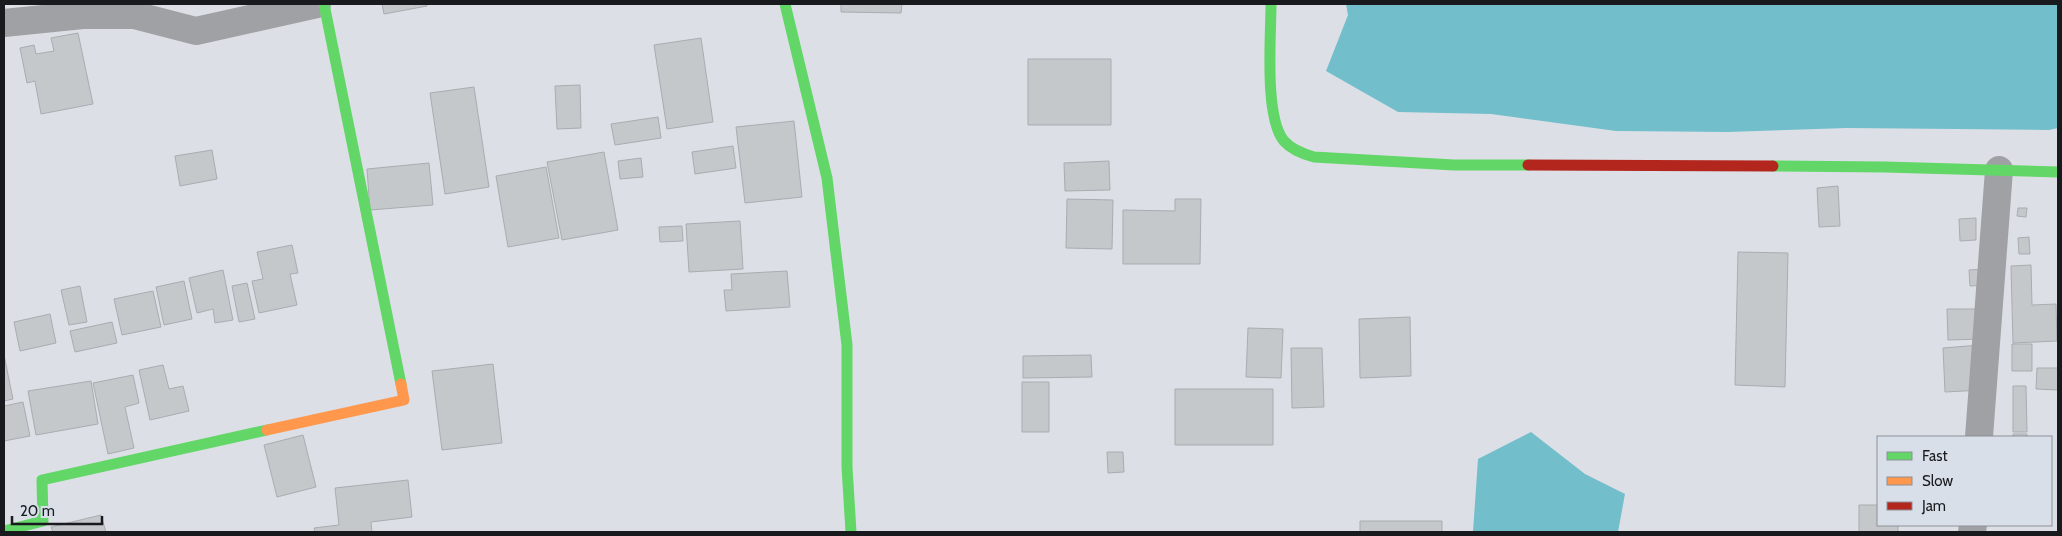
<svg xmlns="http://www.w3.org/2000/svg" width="2062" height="536" viewBox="0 0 2062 536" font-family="Cabin,sans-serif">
  <rect width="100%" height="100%" fill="#dce0e6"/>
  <!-- water -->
  <path fill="#72becb" d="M1346 4H2058V128L2049 130 1847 128 1728 132 1616 131 1491 114 1398 112 1326 71 1348 15Z
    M1531 432 1585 474 1625 494 1618 532H1473L1478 459Z"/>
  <!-- building -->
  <path fill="#c4c8cb" stroke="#a9adb1" d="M382 4H427V6L384 14Z
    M841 4H902L901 13 841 12Z
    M78 33 93 104 41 114 35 81 27 83 20 48 34 45 36 54 54 51 51 38Z
    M701 38 713 122 667 129 654 45Z
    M1028 59H1111V125H1028Z
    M580 85 581 128 557 129 555 86Z
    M474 87 489 187 445 194 430 93Z
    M658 117 661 138 615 145 611 124Z
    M794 121 802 197 745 203 736 127Z
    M733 146 736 168 695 174 692 152Z
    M212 150 217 179 180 186 175 156Z
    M604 152 618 230 562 240 547 162Z
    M641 158 643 177 620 179 618 161Z
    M1109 161 1110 190 1065 191 1064 163Z
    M429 163 433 205 370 210 367 169Z
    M546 167 559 238 508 247 496 176Z
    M1838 186 1840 226 1819 227 1817 188Z
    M1067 199 1113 200 1112 249 1066 248Z
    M1175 199H1201L1200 264H1123V210L1175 211Z
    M2018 208H2027L2026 217 2017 216Z
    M1976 218V240L1960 241 1959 219Z
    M740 221 743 269 689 272 686 224Z
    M682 226 683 241 660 242 659 227Z
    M2029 237 2030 254H2019L2018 238Z
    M292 245 298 273 290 274 297 305 259 313 252 281 263 279 257 252Z
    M1738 252 1788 253 1785 387 1735 385Z
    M2031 265 2032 305 2056 304 2057 341 2013 343 2011 266Z
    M1985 269 1986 285 1970 286 1969 270Z
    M223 270 233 320 215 323 213 309 197 313 189 278Z
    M787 271 790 307 726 311 724 290H732L731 274Z
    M184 281 192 319 164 325 156 287Z
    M247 283 255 319 239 322 232 286Z
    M80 286 87 322 69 325 61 290Z
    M153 291 161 327 122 335 114 299Z
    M1947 309H1981L1982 339 1948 340Z
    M50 314 56 343 20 351 14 322Z
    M1410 317 1411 376 1360 378 1359 319Z
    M112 322 117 343 75 352 70 331Z
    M1248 328 1283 329 1281 378 1246 377Z
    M2012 344H2032V371H2012Z
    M1980 345 1983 390 1945 392 1943 348Z
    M1291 348H1322L1324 407 1292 408Z
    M4 355 13 399 4 401Z
    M1091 355 1092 377 1023 378V356Z
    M493 364 502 443 442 450 432 371Z
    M163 365 169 389 183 386 189 411 150 420 139 370Z
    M2037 368H2058V390L2036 389Z
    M133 375 139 403 125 407 134 448 108 454 93 383Z
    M91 381 98 424 36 435 28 391Z
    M1022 382H1049V432H1022Z
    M2013 386H2026L2027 432H2013Z
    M1175 389H1273V445H1175Z
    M23 402 30 436 4 441V406Z
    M2013 434H2027V437H2013Z
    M303 435 316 487 277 497 264 445Z
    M1107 452H1123L1124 472 1108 473Z
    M408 480 412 517 371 522 372 532H315L314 528 339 525 335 488Z
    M1859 505H1878V525H1898V532H1859Z
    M101 515 106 532H53L51 527Z
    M1360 521H1442V532H1360Z"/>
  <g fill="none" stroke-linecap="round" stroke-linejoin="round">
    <!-- street -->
    <path stroke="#a0a1a4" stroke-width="28" d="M4 23 83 15H134L196 31 317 4
      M1979 437 1999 170
      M1972 532 1973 525"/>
    <!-- fast -->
    <path stroke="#63d668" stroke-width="11" d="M324 4 401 384
      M785 4 827 178 847 345V467L851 532
      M1271 4C1271 36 1264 117 1284 141 1292 150 1303 154 1314 157L1454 165H1528
      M1773 166 1885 167 2058 172
      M4 531 43 521 42 480 267 430"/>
    <!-- slow -->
    <path stroke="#ff974d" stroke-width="11" d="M267 430 404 400 401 384"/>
    <!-- jam -->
    <path stroke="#b3261e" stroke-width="11" d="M1528 165 1773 166"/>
  </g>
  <!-- border -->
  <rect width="2062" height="536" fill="none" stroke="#191a1e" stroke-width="10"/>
  <!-- legend -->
  <rect x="1877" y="436" width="175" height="90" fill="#d9dfe9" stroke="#8c9098"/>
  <rect x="1887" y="452" width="25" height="8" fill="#63d668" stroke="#8c9098"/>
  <text x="1922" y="461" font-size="15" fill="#191a1e">Fast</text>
  <rect x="1887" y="477" width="25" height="8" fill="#ff974d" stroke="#8c9098"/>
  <text x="1922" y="486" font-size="15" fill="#191a1e">Slow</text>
  <rect x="1887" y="502" width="25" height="8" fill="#b3261e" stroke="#8c9098"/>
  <text x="1922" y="511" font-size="15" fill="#191a1e">Jam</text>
  <!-- scale -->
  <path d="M12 516v8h90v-8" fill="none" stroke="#191a1e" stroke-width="2.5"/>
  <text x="20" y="516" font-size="15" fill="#191a1e" stroke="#d9dfe9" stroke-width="4" paint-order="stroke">20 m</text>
</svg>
